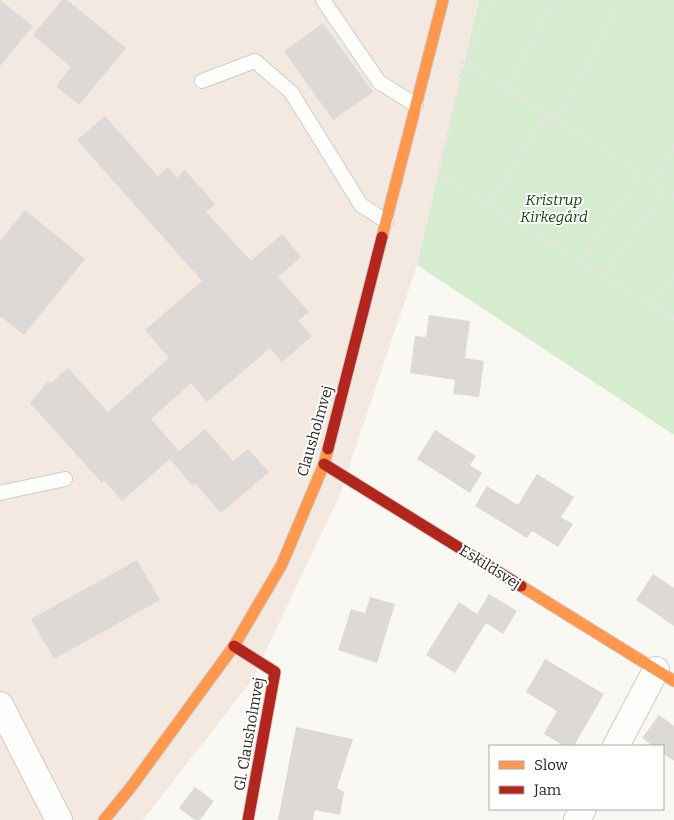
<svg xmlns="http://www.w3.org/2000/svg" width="674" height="820" viewBox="0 0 674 820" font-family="Bitter,serif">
  <rect width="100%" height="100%" fill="#faf8f3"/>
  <!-- industrial -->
  <path fill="#f3e9e1" d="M0 0H479L417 265 339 497 252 680 143 820H0Z"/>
  <!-- green -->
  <path fill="#d5edce" d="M479 0H674V435L417 265Z"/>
  <!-- building -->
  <path fill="#dcd9d6" d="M0 0 33 26 0 66Z
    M62 0H67L126 48 79 105 56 86 71 67 33 35Z
    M323 23 373 92 333 120 284 51Z
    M105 116 158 176 168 167 177 178 185 170 215 204 206 212 251 261 282 234 301 257 278 277 309 312 298 321 312 336 282 362 270 348 207 402 191 383 151 419 179 451 122 501 104 480 102 483 30 403 48 381 51 383 68 368 108 412 169 358 145 330 202 281 77 140Z
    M25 210 85 259 24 335 0 316V241Z
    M429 315 470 321 465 358 484 361 479 397 453 394 455 380 410 373 415 336 426 337Z
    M205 429 233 461 248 449 269 472 221 513 195 483 192 485 170 459Z
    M435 430 476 456 470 465 482 473 470 493 417 459Z
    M537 474 574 497 561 517 573 524 558 547 532 531 527 538 475 506 487 486 518 505Z
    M137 560 160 600 54 659 31 619Z
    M653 574 674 588V626L636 600Z
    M489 594 517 611 503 634 486 623 455 673 426 655 459 602 477 614Z
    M370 597 395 604 377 663 338 650 351 609 365 613Z
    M545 659 604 694 574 746H564L544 734 557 711 526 692Z
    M659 715 674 726V761L663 753V746H653L642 738Z
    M296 727 353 739 337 788 344 792 340 815 315 810 313 820H278Z
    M195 787 214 801 200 820H195L179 808Z"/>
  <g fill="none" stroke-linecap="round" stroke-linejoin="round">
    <!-- lane casing -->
    <g stroke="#cfcdca" stroke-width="16">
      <path id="lane" d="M323 0 379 82 416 105
        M202 81 255 61 291 92 361 205 386 221
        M0 493 65 479"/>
    </g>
    <!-- street casing -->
    <g stroke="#cfcdca" stroke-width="28">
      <path id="street" d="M0 705 59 820
        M616 746 656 670
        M577 820 583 809"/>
    </g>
    <!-- slow casing -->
    <g stroke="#cfcdca" stroke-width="13">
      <path id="slow" d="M382 237 443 0
        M521 586 674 681
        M104 820 131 787 234 646 282 564 324 464 328 449"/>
    </g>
    <!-- jam casing -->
    <g stroke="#cfcdca" stroke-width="13">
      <path id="jam" d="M328 449 382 237
        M324 464 521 586
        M234 646 275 672 248 820"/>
    </g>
    <!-- path -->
    <path stroke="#e6e4e3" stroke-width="3" stroke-dasharray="5 2.5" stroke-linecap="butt" d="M470 66C473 42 480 21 492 0
      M507 90 554 0
      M557 120 616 10
      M653 183 674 145
      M674 196 594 143 462 62 458 91 438 174 674 319
      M487 205 515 165 545 113
      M580 261 641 175
      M603 275 666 190
      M652 305 674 276"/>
    <!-- lane -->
    <use href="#lane" stroke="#fefefd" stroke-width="14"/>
    <!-- street -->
    <use href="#street" stroke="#fefefd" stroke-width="26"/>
    <!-- slow -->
    <use href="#slow" stroke="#ff974d" stroke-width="11"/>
    <!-- jam -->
    <use href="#jam" stroke="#b3261e" stroke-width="11"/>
  </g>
  <g text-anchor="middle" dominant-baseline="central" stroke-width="4" stroke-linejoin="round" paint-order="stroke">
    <!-- park labels -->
    <g font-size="15" font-style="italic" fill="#15480c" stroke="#fff">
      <text x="554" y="200">Kristrup<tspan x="554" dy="17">Kirkegård</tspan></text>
    </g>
    <!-- street labels -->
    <g font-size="15" fill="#292825" stroke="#fff">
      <text transform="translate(315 431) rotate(-74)">Clausholmvej</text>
      <text transform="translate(490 567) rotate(32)">Eskildsvej</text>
      <text transform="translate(249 734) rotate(-80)">Gl. Clausholmvej</text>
    </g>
  </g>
  <!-- legend -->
  <rect x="489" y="745" width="175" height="65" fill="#ffffff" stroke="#a9a9a8"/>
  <rect x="499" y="761" width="25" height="8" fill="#ff974d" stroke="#a9a9a8"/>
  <text x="534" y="770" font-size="15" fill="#292825">Slow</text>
  <rect x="499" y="786" width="25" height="8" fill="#b3261e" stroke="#a9a9a8"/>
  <text x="534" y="795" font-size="15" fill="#292825">Jam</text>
</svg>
